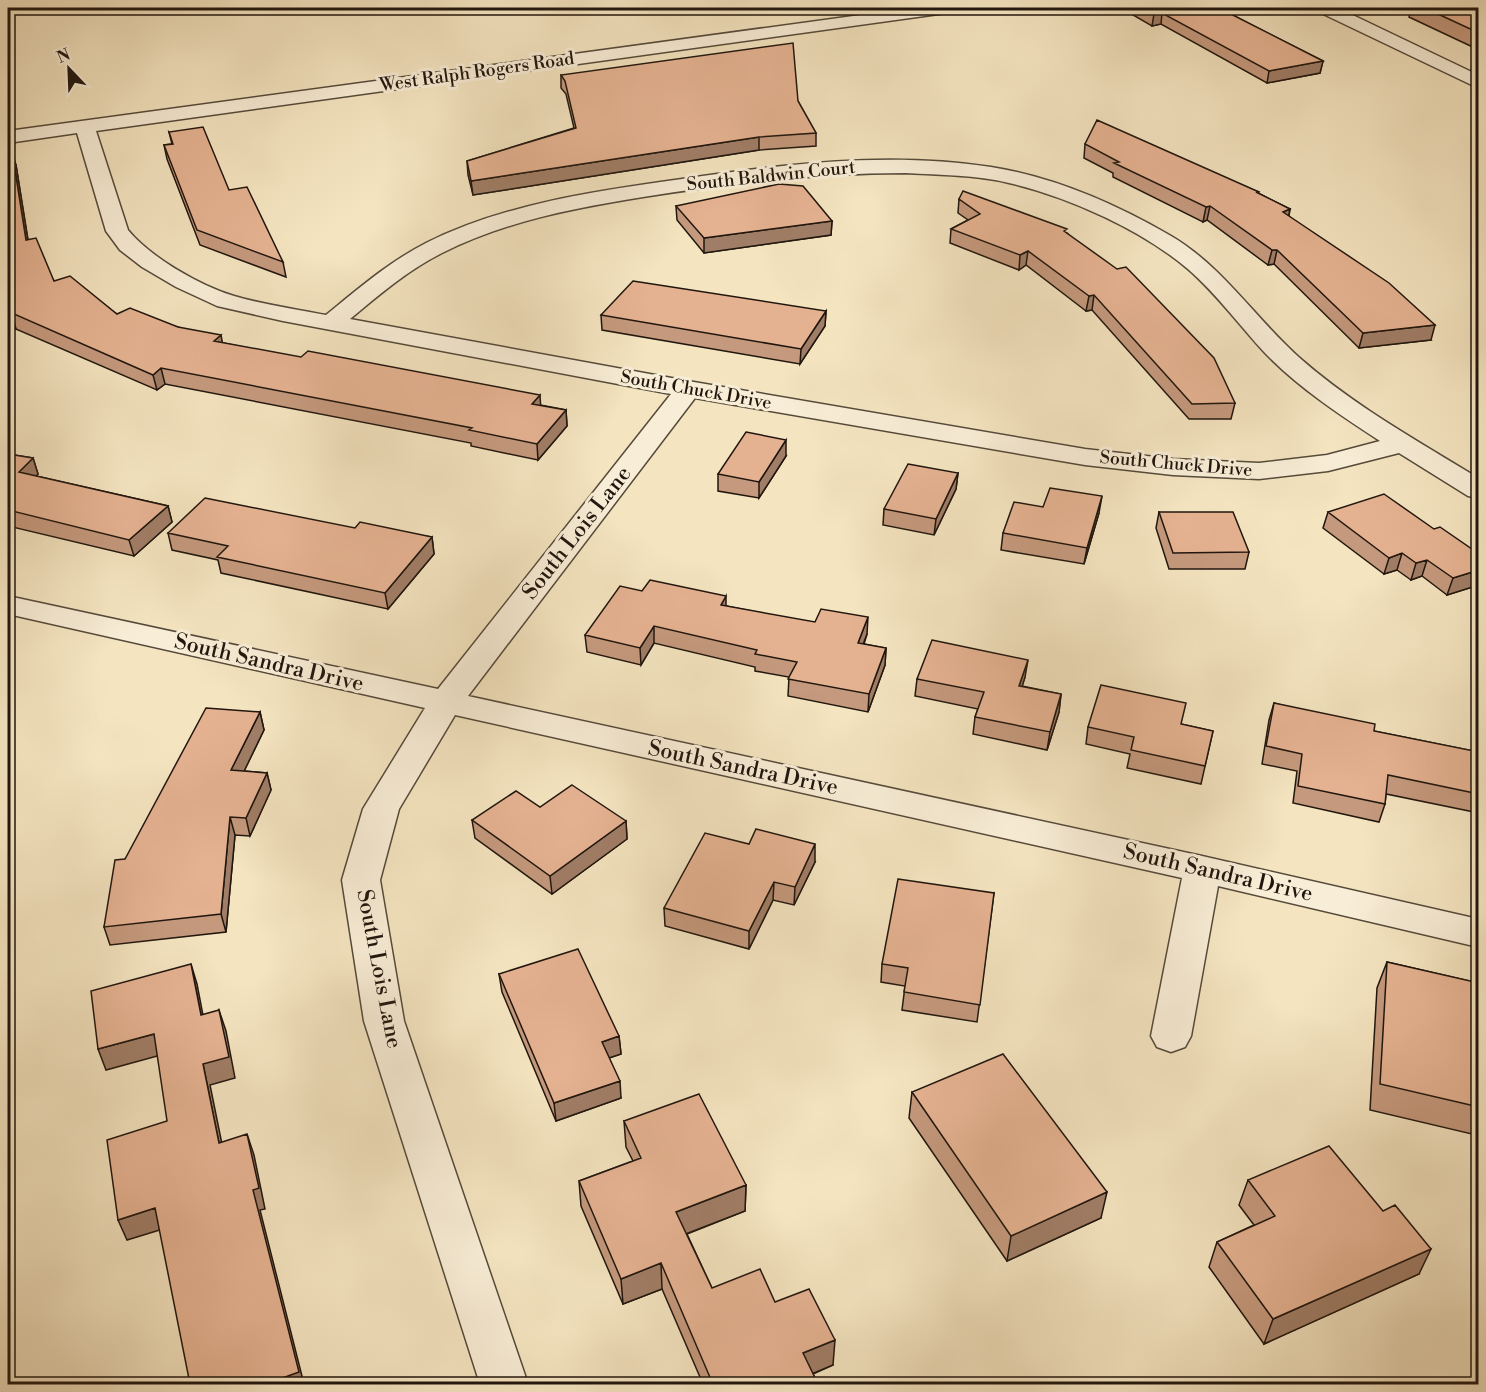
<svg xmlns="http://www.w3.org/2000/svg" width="1486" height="1392" viewBox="0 0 1486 1392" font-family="'Libre Bodoni',serif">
  <rect width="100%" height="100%" fill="#f4e4c0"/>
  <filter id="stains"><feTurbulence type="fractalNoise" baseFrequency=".00333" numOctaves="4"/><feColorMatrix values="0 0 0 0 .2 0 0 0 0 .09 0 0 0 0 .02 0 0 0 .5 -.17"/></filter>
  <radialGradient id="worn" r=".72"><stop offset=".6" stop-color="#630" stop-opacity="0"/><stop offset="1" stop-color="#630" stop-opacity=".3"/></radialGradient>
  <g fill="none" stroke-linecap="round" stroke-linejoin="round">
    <!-- minor casing -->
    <g stroke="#554a3a" stroke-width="3">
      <path id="minor" d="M912 8H955L952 12 946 13 96 131 128 230C150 257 200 286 234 296 264 305 296 309 326 315 358 289 389 262 426 243 504 204 595 191 682 179 783 164 889 151 991 167 1054 177 1116 204 1171 236 1224 267 1256 320 1302 360 1356 407 1418 441 1478 478V498L1468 496 1399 453 1328 471 1259 479 1173 475 1085 465 695 398 468 696 1202 856 1478 919V947L1218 886 1191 1036 1185 1047 1171 1052 1157 1047 1151 1036 1182 878 455 715 399 809 380 880 404 1021 528 1384H480L364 1021 342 880 363 809 425 708 8 614V596L438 689 671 394 283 321 217 306 176 287 142 267 120 250 106 231 77 133 8 143V131ZM906 173C940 175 976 175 1009 183 1069 197 1142 230 1188 269 1217 294 1239 325 1265 353 1299 388 1340 415 1380 441L1327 455 1259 463 1173 459 1085 449 688 381 350 319C379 295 408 270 442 253 505 221 575 208 643 197 730 183 817 173 906 173Z
        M1317 8H1338L1478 75V88L1319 12Z"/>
    </g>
    <!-- minor -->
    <use href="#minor" fill="#f8edd6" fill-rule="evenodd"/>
  </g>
  <!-- wall -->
  <path fill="#c5997d" stroke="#20160e" stroke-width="1.5" d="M1121 8H1219L1323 61 1320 73 1267 83 1161 24 1152 26Z
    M1404 8H1479V50L1409 17 1410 14 1403 10Z
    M561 75 798 101 816 133V146L759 150 473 195 468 175 467 161 574 128 566 94 561 88Z
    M169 132 229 190 283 262 286 277 200 245 167 159 164 145 172 144Z
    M1085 144 1259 192 1258 193 1290 209 1289 216 1431 340 1359 348 1274 264 1268 265 1207 220 1203 222 1113 177V173L1084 158Z
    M8 152 16 165 28 239 54 281 117 314 178 327 223 343 566 410 567 426 538 460 471 446V443L165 384 157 390 16 329 11 330 8 327Z
    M959 199 1067 233 1235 403 1231 419H1189L1092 310 1086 311 1026 265 1019 270 950 243 951 229 968 220 958 213Z
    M676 206 832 221 831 235 704 253 677 220Z
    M826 311 825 326 800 364 602 330 601 315Z
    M8 454 33 458 38 474 36 476 168 506 172 522 134 556 8 526Z
    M786 456 759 498 718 491V474Z
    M958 473 956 489 934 535 883 525 884 509Z
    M1043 507 1099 513 1084 564 1001 550 1003 533Z
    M1159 512 1249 552 1245 569H1169L1156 528Z
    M1328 512 1434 529 1479 554V585L1447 595 1422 576 1411 580 1397 570 1384 574 1323 528Z
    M355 528 432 537 434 554 388 609 221 573 218 560 172 550 168 533Z
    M726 606 867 634 864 644 886 648 885 665 868 712 788 696 789 677 755 671V667L654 643 641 665 587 652 585 635Z
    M1025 677 1022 686 1061 694 1059 712 1047 750 973 734 975 717 978 709 915 696 917 679Z
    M1274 703 1374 731 1479 752V813L1386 794 1385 804 1379 822 1293 803 1297 771 1262 764 1269 720Z
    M260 712 264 730 244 771 267 773 271 790 250 836 235 835 226 932 110 945 104 927 125 859Z
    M1181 724 1213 731 1201 784 1127 768 1130 754 1086 744 1088 727Z
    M472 820 626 821 627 839 552 894 475 838Z
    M815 862 794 905 773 900 749 949 665 926 664 908Z
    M994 893 977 1022 902 1010 905 986 881 982 882 964Z
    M1387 962 1479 983V1130L1476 1135 1370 1110 1377 988Z
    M499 974 619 1036 621 1054 609 1058 621 1098 556 1121 502 992Z
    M912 1092 1101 1218 1007 1261 909 1118Z
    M624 1121 746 1185 745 1211 687 1234 712 1288 775 1302 833 1365 813 1374 818 1384H703L662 1289 623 1304 581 1206 579 1181 633 1161 626 1147Z
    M1248 1180 1419 1274 1264 1344 1209 1267 1217 1242 1254 1225 1239 1205Z"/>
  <!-- shaded-wall -->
  <path fill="#a07d66" stroke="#20160e" stroke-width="1.5" d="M1162 13 1161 24 1152 26 1154 14Z
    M1323 61 1320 73 1267 83 1269 71Z
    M759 137V150L473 195 471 181Z
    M12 151 16 165 30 254 26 240Z
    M1210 206 1207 220 1203 222 1206 207Z
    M1290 209 1287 224 1283 212Z
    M832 221 831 235 704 253V238Z
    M1272 250H1277L1274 264 1268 265Z
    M1028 251 1026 265 1019 270 1020 255Z
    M1094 295 1092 310 1086 311 1089 296Z
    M826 311 825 326 800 364 801 349Z
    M12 313 16 329 11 330 8 315Z
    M1435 325 1431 340 1359 348 1363 333Z
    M221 335 224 351 214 341Z
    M161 368 165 384 157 390 153 375Z
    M540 395 541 411 532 404Z
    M566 410 567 426 538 460 537 444Z
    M786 440V456L759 498V482Z
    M33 458 38 474 24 488 19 472Z
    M958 473 956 489 934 535 936 519Z
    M1102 496 1099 513 1084 564 1087 548Z
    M168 506 172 522 134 556 129 540Z
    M432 537 434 554 388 609 385 593Z
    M1402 553 1397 570 1384 574 1389 558Z
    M1427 560 1422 576 1411 580 1416 563Z
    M1479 570V585L1447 595 1453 578Z
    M726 596V613L721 605Z
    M868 617 867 634 857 660 858 643Z
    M654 626V643L641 665 640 648Z
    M886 648 885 665 868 712 869 694Z
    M1028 660 1025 677 1017 703 1019 686Z
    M1061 694 1059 712 1047 750 1050 732Z
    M260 712 264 730 236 788 231 770Z
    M267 773 271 790 250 836 246 818Z
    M230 817 235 835 226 932 221 914Z
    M626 821 627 839 552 894 550 876Z
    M815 844V862L794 905 795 887Z
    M774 882 773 900 749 949V931Z
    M191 964 197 984 207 1036 201 1015Z
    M219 1010 226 1031 235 1078 210 1085 226 1164 219 1143 203 1064Z
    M154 1034 161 1055 106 1070 98 1049Z
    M619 1036 621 1054 603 1060 602 1042Z
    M620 1081 621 1098 556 1121 554 1103Z
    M247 1134 254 1155 265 1209 260 1210 304 1384H266L253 1190Z
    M746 1185 745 1211 678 1237 676 1212Z
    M1107 1192 1101 1218 1007 1261 1011 1236Z
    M155 1208 163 1229 127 1240 118 1220Z
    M1431 1249 1419 1274 1264 1344 1273 1319Z
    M661 1263 662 1289 623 1304 621 1279Z
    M835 1340 833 1365 802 1378 803 1353Z"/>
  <!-- building -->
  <path fill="#e5b291" stroke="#20160e" stroke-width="1.5" d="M1142 8H1219L1323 61 1269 71 1162 13 1154 14Z
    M1425 8H1479V33Z
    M793 43 798 101 816 133 759 137 471 181 467 161 576 128 565 81 561 75Z
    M1097 120 1259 192H1256L1290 209 1283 212 1389 283 1435 325 1363 333 1277 250H1272L1210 206 1206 207 1114 163 1119 162 1085 144Z
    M203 127 229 190 247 187 283 262 197 230 164 145 173 144 169 132Z
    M12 151 26 240 36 238 54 281 70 276 117 314 130 308 178 327 221 335 214 341 301 357 308 351 540 395 532 404 566 410 537 444 469 430 472 428 161 368 153 375 12 313 8 315V152Z
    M779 184 803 186 832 221 704 238 676 206Z
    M963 191 1067 229 1064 231 1117 269 1126 267 1214 358 1235 403 1192 404 1094 295 1089 296 1028 251 1020 255 951 229 980 214 959 199Z
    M633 281 826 311 801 349 601 315Z
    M746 432 786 440 759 482 718 474Z
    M8 454 33 458 19 472 168 506 129 540 8 510Z
    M908 464 958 473 936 519 884 509Z
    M1050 488 1102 496 1087 548 1003 533 1014 502 1043 507Z
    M1384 494 1434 529 1440 527 1479 554V570L1453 578 1427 560 1416 563 1402 553 1389 558 1328 512Z
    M205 498 355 528 360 522 432 537 385 593 217 557 228 546 168 533Z
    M1159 512H1233L1249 552 1173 553Z
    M650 580 726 596 721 605 815 622 821 609 868 617 858 643 886 648 869 694 788 679 797 662 755 654 757 650 654 626 640 648 585 635 620 586 642 591Z
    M932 640 1028 660 1019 686 1061 694 1050 732 975 717 984 692 917 679Z
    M1101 685 1186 703 1181 724 1213 731 1205 766 1131 750 1134 737 1088 727Z
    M1274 703 1375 724 1374 731 1479 752V794L1388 775 1385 804 1298 786 1302 754 1266 746Z
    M206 708 260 712 231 770 267 773 246 818 230 817 221 914 104 927 115 860 125 859Z
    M572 785 626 821 550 876 472 820 516 791 540 807Z
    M756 829 815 844 795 887 774 882 749 931 664 908 705 833 749 844Z
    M898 879 994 893 980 1005 904 992 908 968 882 964Z
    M578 949 619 1036 602 1042 620 1081 554 1103 499 974Z
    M1387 962 1479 983V1107L1380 1084Z
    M191 964 201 1015 219 1010 229 1057 203 1064 219 1143 247 1134 259 1188 253 1190 299 1372 266 1384H190L155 1208 118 1220 107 1140 167 1121 154 1034 98 1049 91 991Z
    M1003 1054 1107 1192 1011 1236 912 1092Z
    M699 1094 746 1185 676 1212 712 1288 760 1269 775 1302 809 1289 835 1340 803 1353 818 1384H706L712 1382 661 1263 621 1279 579 1181 641 1158 624 1121Z
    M1329 1146 1383 1211 1395 1205 1431 1249 1273 1319 1217 1242 1275 1216 1248 1180Z"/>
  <g text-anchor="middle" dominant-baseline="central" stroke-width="6" stroke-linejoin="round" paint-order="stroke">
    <!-- far-street labels -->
    <g font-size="18" fill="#20160e" stroke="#f8edd6">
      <text transform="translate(477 72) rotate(-8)">West Ralph Rogers Road</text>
      <text transform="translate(771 176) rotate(-6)">South Baldwin Court</text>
      <text transform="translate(696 390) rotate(10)">South Chuck Drive</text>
      <text transform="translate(1176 464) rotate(5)">South Chuck Drive</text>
    </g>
    <!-- street labels -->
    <g font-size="22" fill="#20160e" stroke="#f8edd6">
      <text transform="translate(577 533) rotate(-52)">South Lois Lane</text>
      <text transform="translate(269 663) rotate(13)">South Sandra Drive</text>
      <text transform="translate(743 768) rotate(12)">South Sandra Drive</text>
      <text transform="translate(1218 873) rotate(13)">South Sandra Drive</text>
      <text transform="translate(379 969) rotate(79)">South Lois Lane</text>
    </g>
  </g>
  <!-- margin -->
  <rect width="1486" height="1392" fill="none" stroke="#f4e4c0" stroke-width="30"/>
  <rect x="9" y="9" width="1468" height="1374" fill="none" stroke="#20160e" stroke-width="3"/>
  <rect x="15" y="15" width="1456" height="1362" fill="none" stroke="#20160e" stroke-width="1.5"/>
  <!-- north arrow -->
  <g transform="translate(69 69) rotate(337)" stroke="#f8edd6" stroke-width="4.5" paint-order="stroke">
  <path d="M0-4.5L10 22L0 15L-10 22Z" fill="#20160e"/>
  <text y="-9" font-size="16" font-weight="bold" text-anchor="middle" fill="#20160e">N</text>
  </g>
  <rect width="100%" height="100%" filter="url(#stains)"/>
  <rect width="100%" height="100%" fill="url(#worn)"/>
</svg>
